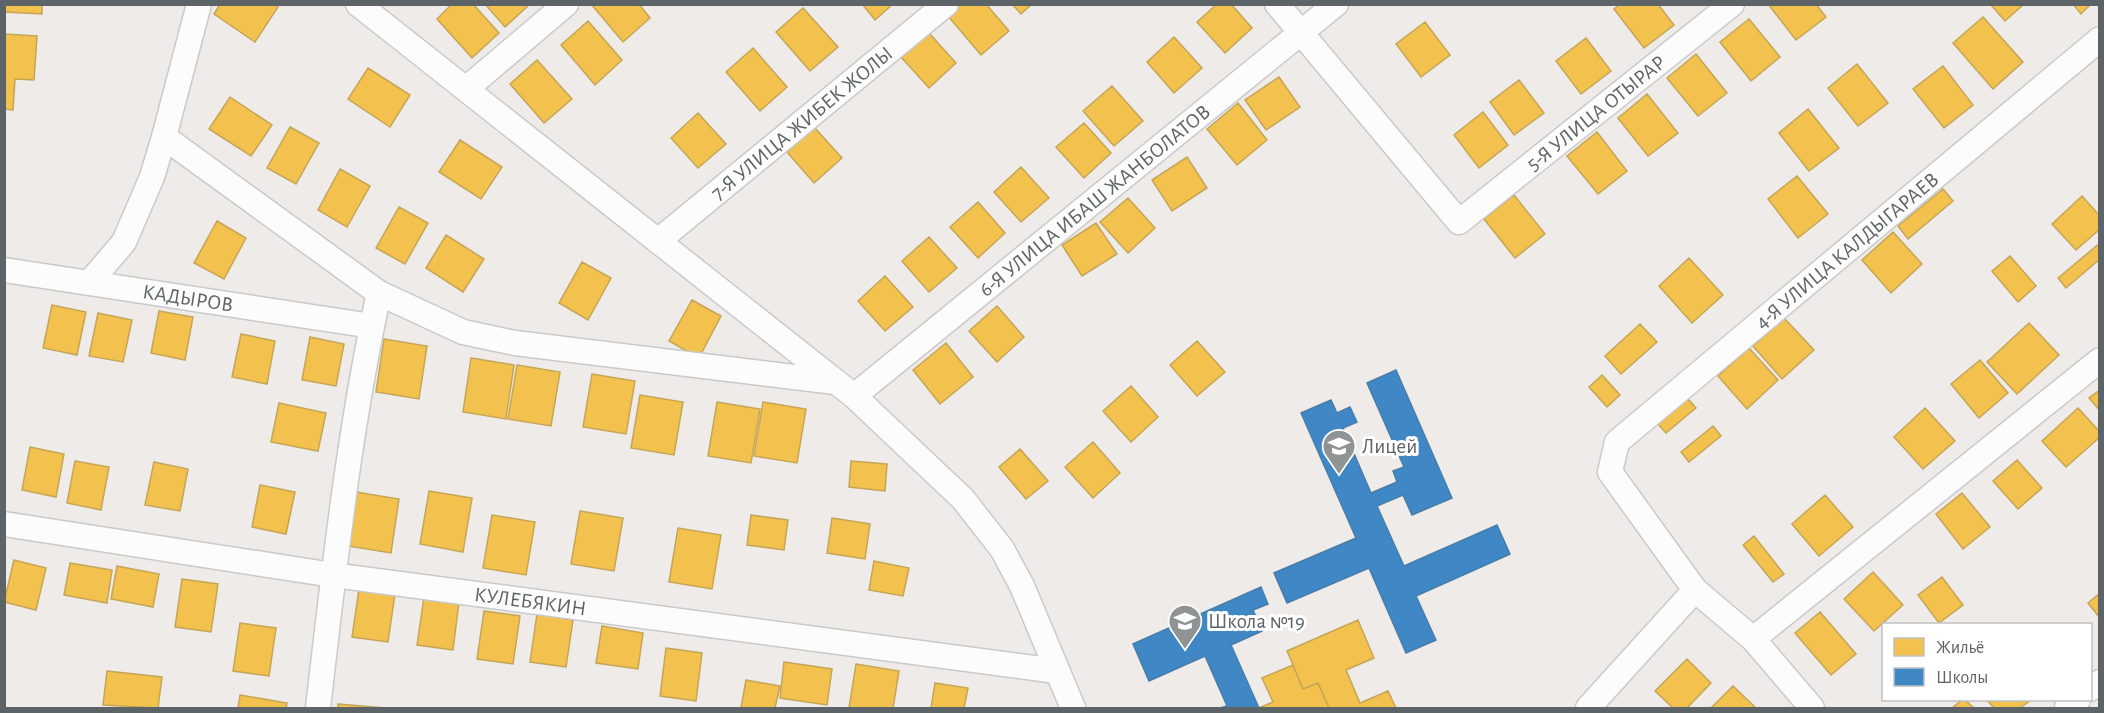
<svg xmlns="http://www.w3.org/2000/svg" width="2104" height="713" viewBox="0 0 2104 713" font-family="'Alegreya Sans',sans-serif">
  <rect width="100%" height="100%" fill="#eeebe8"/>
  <!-- homes -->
  <path fill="#f2c14e" stroke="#c5a556" stroke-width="1.5" d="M4 4H42V14L4 12Z
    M220 4H274L278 7 255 42 214 14Z
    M452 4H473L499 33 472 58 437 19Z
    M485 4H530L505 27Z
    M591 4H639L650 18 623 42Z
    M862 4H893L875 20Z
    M961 4H986L1009 31 981 55 948 16Z
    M1012 4H1032L1021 14Z
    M1217 4H1231L1252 28 1225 53 1197 22Z
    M1620 4H1658L1674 25 1644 48 1614 9Z
    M1768 4H1816L1826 17 1796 40Z
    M1990 4H2024L2005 21Z
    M2073 4H2091L2081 14Z
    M803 8 838 47 810 71 776 32Z
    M1983 17 2023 62 1993 89 1953 43Z
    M1749 19 1780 57 1751 81 1720 42Z
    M588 21 622 60 595 85 561 45Z
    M1425 22 1450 55 1421 77 1396 44Z
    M929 33 956 63 929 88 901 57Z
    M4 34 37 36 34 80 15 79 13 110 4 109Z
    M1174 37 1202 68 1174 93 1147 62Z
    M1586 38 1611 71 1581 94 1556 61Z
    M753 48 787 87 760 111 726 72Z
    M1696 54 1727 93 1698 116 1667 78Z
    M537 60 572 99 544 123 510 84Z
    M1857 64 1888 103 1858 126 1828 88Z
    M1943 66 1973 105 1944 128 1913 89Z
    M368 68 410 95 390 127 348 99Z
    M1279 77 1300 107 1266 130 1245 100Z
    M1519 80 1544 113 1514 135 1490 102Z
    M1112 86 1143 121 1114 146 1083 111Z
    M1647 94 1678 133 1648 156 1618 118Z
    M230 97 272 125 251 156 209 129Z
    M1238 103 1267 140 1237 165 1207 129Z
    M1808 109 1839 148 1809 171 1779 133Z
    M1483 112 1508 145 1479 168 1454 135Z
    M698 113 726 144 698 168 671 138Z
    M1084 123 1111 153 1084 178 1056 147Z
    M290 127 319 143 296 184 267 168Z
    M814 127 842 158 814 183 787 152Z
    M1597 132 1627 171 1598 194 1567 156Z
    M460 140 502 167 481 199 439 172Z
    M1187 157 1207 188 1172 211 1152 180Z
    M1021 167 1049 198 1021 222 994 192Z
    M340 169 370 186 347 227 318 210Z
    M1797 176 1828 214 1798 238 1768 199Z
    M1943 189 1953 201 1908 239 1898 226Z
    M1514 195 1545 234 1515 258 1484 219Z
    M2082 196 2100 216V229L2076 250 2052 224Z
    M1128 198 1155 228 1128 253 1100 222Z
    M978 202 1005 233 978 258 950 227Z
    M399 207 428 223 405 264 376 248Z
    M217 221 246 238 224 279 194 263Z
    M1096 223 1117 254 1082 276 1062 245Z
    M1893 232 1922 264 1891 293 1862 260Z
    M446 235 484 259 463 292 426 268Z
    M929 237 957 268 929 292 902 261Z
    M2100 243V259L2066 288 2058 278Z
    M2010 256 2036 286 2018 302 1992 271Z
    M1689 258 1723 295 1692 323 1659 286Z
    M582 262 611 278 588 320 559 303Z
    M885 276 913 307 885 331 858 301Z
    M692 300 721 316 699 358 669 341Z
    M52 305 86 312 77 355 43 348Z
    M997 306 1024 337 997 362 969 331Z
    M159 311 193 317 185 360 151 353Z
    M98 313 132 320 123 362 89 356Z
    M1784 318 1814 350 1782 379 1753 346Z
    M2029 323 2059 355 2017 394 1987 362Z
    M1640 324 1657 342 1621 374 1605 356Z
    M241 334 275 341 267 384 232 377Z
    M310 337 344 344 336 386 302 380Z
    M384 339 427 346 419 399 376 392Z
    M1197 341 1225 372 1197 396 1170 365Z
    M946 343 973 377 940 404 913 370Z
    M1749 348 1778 380 1747 409 1718 376Z
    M471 358 514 365 506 419 463 412Z
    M1980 360 2008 393 1979 418 1951 384Z
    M517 365 560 372 551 426 508 419Z
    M592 374 635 381 626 434 583 427Z
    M1602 375 1620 395 1607 407 1589 387Z
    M1131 386 1158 417 1131 442 1103 411Z
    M2100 390V411L2089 398Z
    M640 395 683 402 674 455 631 448Z
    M1688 399 1696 408 1666 433 1658 424Z
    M717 402 760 409 751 463 708 456Z
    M763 402 806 409 797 463 754 456Z
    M279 403 326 413 318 451 271 442Z
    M1925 408 1955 441 1923 469 1894 437Z
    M2078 408 2100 432V437L2066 467 2042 441Z
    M1713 426 1721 436 1689 462 1681 452Z
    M1093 442 1120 473 1093 498 1065 467Z
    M30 447 64 454 56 497 22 490Z
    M1020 449 1048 481 1026 499 999 467Z
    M2017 460 2042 488 2018 509 1993 481Z
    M75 461 109 467 101 510 67 503Z
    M851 461 887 464 885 491 849 487Z
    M154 462 188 469 180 511 145 505Z
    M260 485 295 492 286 534 252 527Z
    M429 491 472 498 463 552 420 544Z
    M356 492 399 499 391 553 348 546Z
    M1962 493 1990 527 1963 549 1936 514Z
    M1825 495 1853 527 1819 556 1792 524Z
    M580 511 623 518 614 571 571 564Z
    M492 515 535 522 526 575 483 568Z
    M751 515 788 520 784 550 747 545Z
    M832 518 870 524 865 559 827 553Z
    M678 528 721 535 712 589 669 582Z
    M1754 536 1784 574 1773 582 1743 545Z
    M14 560 46 568 36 610 4 602Z
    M874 561 909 568 903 596 869 590Z
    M70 563 112 570 107 603 64 595Z
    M117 566 159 574 153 607 111 599Z
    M1873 572 1903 605 1874 631 1844 599Z
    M1942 577 1963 605 1939 623 1918 595Z
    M182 579 218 584 211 632 175 627Z
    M359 589 395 594 388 642 352 637Z
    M2100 593V618L2088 603Z
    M424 597 459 602 453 650 417 645Z
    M484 611 520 616 513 664 477 659Z
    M1820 612 1856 654 1831 675 1795 633Z
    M537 614 573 620 566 667 530 662Z
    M1358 620 1374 658 1346 670 1360 703 1388 691 1396 708H1329L1318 683 1303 689 1293 665 1287 651Z
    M240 623 276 628 269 676 233 671Z
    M602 626 643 633 638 669 596 663Z
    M666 648 702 653 696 701 660 696Z
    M1687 659 1711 683 1687 708H1673L1655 691Z
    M784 662 832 669 827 705 780 698Z
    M856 664 899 671 893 708H849Z
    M1293 665 1303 689 1318 683 1329 708H1259L1273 702 1262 678Z
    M107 671 162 677 158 708 103 705Z
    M746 680 780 686 775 708H741Z
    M935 683 968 688 964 708H931Z
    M1733 686 1756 708H1711Z
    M240 695 287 703 286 708H238Z
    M1962 700H1965L1974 708H1952Z
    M1987 700H2031L2020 708H1994Z
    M338 704 386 708H338Z"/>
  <!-- schools -->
  <path fill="#3f88c5" stroke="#487da9" stroke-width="1.5" d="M1396 370 1452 498 1412 515 1403 495 1377 506 1404 566 1497 525 1510 554 1416 596 1436 640 1406 653 1369 568 1287 603 1274 573 1356 538 1301 413 1331 400 1337 413 1350 407 1357 422 1343 428 1371 493 1397 482 1393 471 1404 467 1367 383Z
    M1261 587 1268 604 1253 610 1262 631 1231 645 1259 708H1220L1227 706 1205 656 1149 681 1133 644Z"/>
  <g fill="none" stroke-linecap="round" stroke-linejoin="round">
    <!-- minor casing -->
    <g stroke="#c9cac9" stroke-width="27">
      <g id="minor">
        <path d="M199 4 164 137 379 293 463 332 515 343 835 382"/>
        <path d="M358 4 854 396 963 499 1002 549 1022 586 1073 708"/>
        <path id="s1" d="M1277 4 1459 222 1732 4"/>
        <path d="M466 89 566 4"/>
        <path id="s2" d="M658 241 946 4"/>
        <path id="s3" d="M4 270 372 326"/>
        <path d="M89 283 124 242 152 177 164 137"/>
        <path id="s4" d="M854 396 1336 4"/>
        <path id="s5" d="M4 524 333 575 1057 671"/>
        <path d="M1753 639 2100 360"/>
        <path d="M2090 689 2100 682"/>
        <path d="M318 708C334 570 349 430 379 293"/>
        <path d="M1588 708 1695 590"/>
        <path id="s6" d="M1812 708 1753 639 1695 590 1610 472 1617 442 2100 39"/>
        <path d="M2067 708 2078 700"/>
      </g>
    </g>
    <!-- minor -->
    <use href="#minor" stroke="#fcfcfc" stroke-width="24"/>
  </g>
  <!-- icons -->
  <defs>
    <g id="school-pin" transform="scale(1.725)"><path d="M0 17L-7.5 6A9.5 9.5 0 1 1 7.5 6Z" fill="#909394" stroke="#fff"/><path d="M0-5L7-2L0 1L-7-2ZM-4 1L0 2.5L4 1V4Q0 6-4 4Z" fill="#fff"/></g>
  </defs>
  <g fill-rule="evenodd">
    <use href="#school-pin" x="1339" y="446"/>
    <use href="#school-pin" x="1185" y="621"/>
  </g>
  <g text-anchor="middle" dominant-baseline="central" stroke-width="6" stroke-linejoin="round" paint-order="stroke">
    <!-- street labels -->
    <g font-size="21" fill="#5d6467" stroke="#fff">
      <text stroke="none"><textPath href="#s1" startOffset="459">5-Я УЛИЦА ОТЫРАР</textPath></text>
      <text stroke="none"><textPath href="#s2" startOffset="186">7-Я УЛИЦА ЖИБЕК ЖОЛЫ</textPath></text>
      <text stroke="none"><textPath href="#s4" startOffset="310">6-Я УЛИЦА ИБАШ ЖАНБОЛАТОВ</textPath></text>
      <text stroke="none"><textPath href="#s6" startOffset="642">4-Я УЛИЦА КАЛДЫГАРАЕВ</textPath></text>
      <text stroke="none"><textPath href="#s3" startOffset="186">КАДЫРОВ</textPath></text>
      <text stroke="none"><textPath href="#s5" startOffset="532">КУЛЕБЯКИН</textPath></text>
    </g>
    <!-- poi labels -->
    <g font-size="21" fill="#5d6467" stroke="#fff" text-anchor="start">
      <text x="1362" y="446">Лицей</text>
      <text x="1208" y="621">Школа №19</text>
    </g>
  </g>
  <!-- border -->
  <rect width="2104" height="713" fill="none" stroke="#5d6467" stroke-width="12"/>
  <!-- legend -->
  <rect x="1882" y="623" width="210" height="78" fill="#ffffff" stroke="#bec1c2" stroke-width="1.5"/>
  <rect x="1894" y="638" width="30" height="18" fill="#f2c14e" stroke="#bec1c2" stroke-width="1.5"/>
  <text x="1936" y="653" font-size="18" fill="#5d6467">Жильё</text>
  <rect x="1894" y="668" width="30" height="18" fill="#3f88c5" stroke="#bec1c2" stroke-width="1.5"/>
  <text x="1936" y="683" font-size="18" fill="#5d6467">Школы</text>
</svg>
